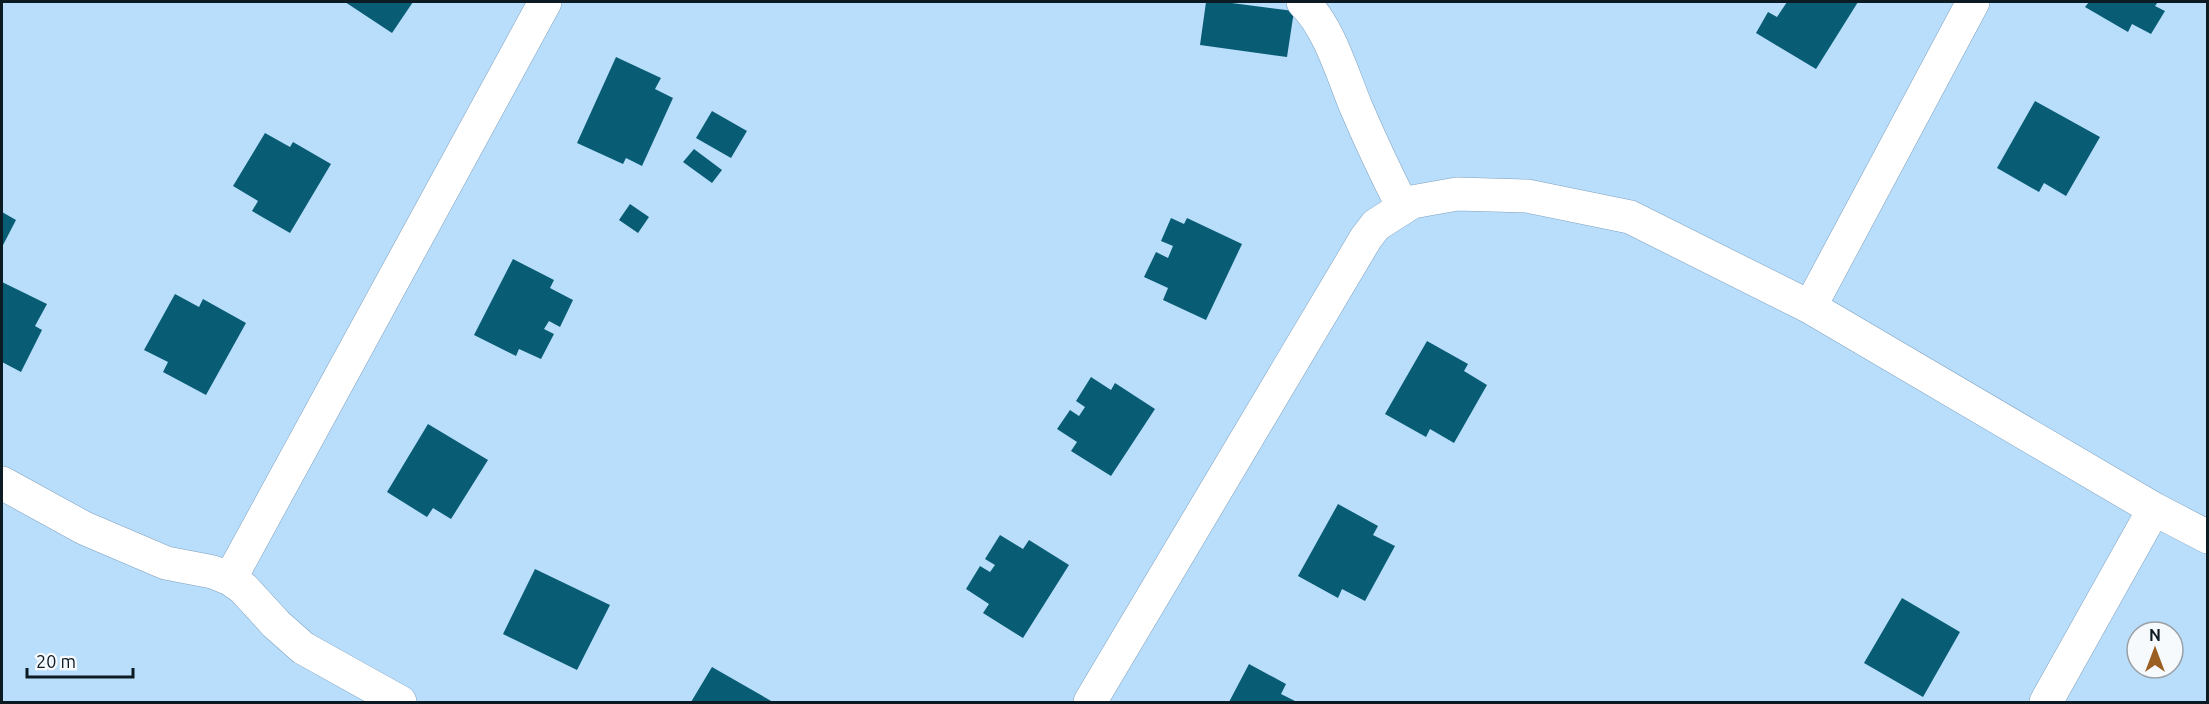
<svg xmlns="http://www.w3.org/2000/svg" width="2209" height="704" viewBox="0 0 2209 704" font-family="Ubuntu,sans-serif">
  <rect width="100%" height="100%" fill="#b9defc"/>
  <!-- building -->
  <path fill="#085d74" d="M345 2H413L392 33Z
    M1206 2H1224L1294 11 1287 57 1200 45Z
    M1787 2H1858L1816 69 1756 33 1768 12 1777 17Z
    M2089 2H2158L2155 6 2165 11 2151 34 2132 24 2128 32 2085 7Z
    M616 57 661 78 655 89 673 98 642 166 626 158 623 164 577 143Z
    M2035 101 2100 137 2066 196 2044 183 2039 192 1997 168Z
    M712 111 747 131 731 158 696 138Z
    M265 133 290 147 293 142 331 164 290 233 252 211 258 201 233 186Z
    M694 149 722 170 712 183 683 162Z
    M630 204 649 217 638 233 619 220Z
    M2 212 16 220 2 247Z
    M1171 218 1184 224 1187 218 1242 244 1206 320 1163 300 1168 288 1144 277 1156 252 1168 258 1173 246 1161 241Z
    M513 259 554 280 550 288 573 300 560 327 549 321 544 329 554 334 541 359 519 349 516 356 474 335Z
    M2 282 47 304 35 326 42 330 21 372 2 362Z
    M175 294 199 307 203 299 246 323 206 395 163 372 168 362 144 350Z
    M1427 341 1468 364 1464 371 1487 385 1454 443 1430 429 1426 437 1385 414Z
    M1091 377 1111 390 1115 383 1155 409 1111 476 1071 451 1077 442 1057 429 1070 410 1079 416 1085 407 1076 401Z
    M428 424 488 460 451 519 433 508 427 517 387 492Z
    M1338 504 1378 526 1373 535 1395 546 1365 601 1342 589 1338 598 1298 576Z
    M1000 535 1023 549 1029 540 1069 565 1023 638 983 613 989 604 966 589 980 566 990 572 995 565 985 559Z
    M535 569 610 605 577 670 503 634Z
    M1902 598 1960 632 1923 697 1864 663Z
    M1249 664 1286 684 1281 694 1297 702H1229Z
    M712 667 773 702H691Z"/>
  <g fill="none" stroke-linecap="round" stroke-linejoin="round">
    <!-- street casing -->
    <g stroke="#7ea1be" stroke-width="34">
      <path id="street" d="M1303 2C1329 27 1342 73 1356 107 1371 142 1386 174 1403 207
        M1810 307 1973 2
        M2 483 84 528 166 563 213 572 230 579 243 588 276 624 303 648 400 702
        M230 579 545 2
        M1090 702 1366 238 1376 225 1412 202 1457 194 1527 196 1630 217 1810 307 2154 509 2208 537
        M2046 702 2154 509"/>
    </g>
    <!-- street -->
    <use href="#street" stroke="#fff" stroke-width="33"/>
  </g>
  <!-- border -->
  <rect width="2209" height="704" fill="none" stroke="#0c1a24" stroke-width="6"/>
  <!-- north arrow -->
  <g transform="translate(2155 650)"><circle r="28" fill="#f7fafd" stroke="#99a0a6" stroke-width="1.5"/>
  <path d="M0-4.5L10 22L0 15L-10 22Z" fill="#9b6021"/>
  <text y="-9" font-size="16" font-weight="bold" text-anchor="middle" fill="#0c1a24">N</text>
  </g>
  <!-- scale -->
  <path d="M27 668v9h106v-9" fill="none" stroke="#0c1a24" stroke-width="3"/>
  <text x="36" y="668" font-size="18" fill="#0c1a24" stroke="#f7fafd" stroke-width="4.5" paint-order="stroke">20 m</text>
</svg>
